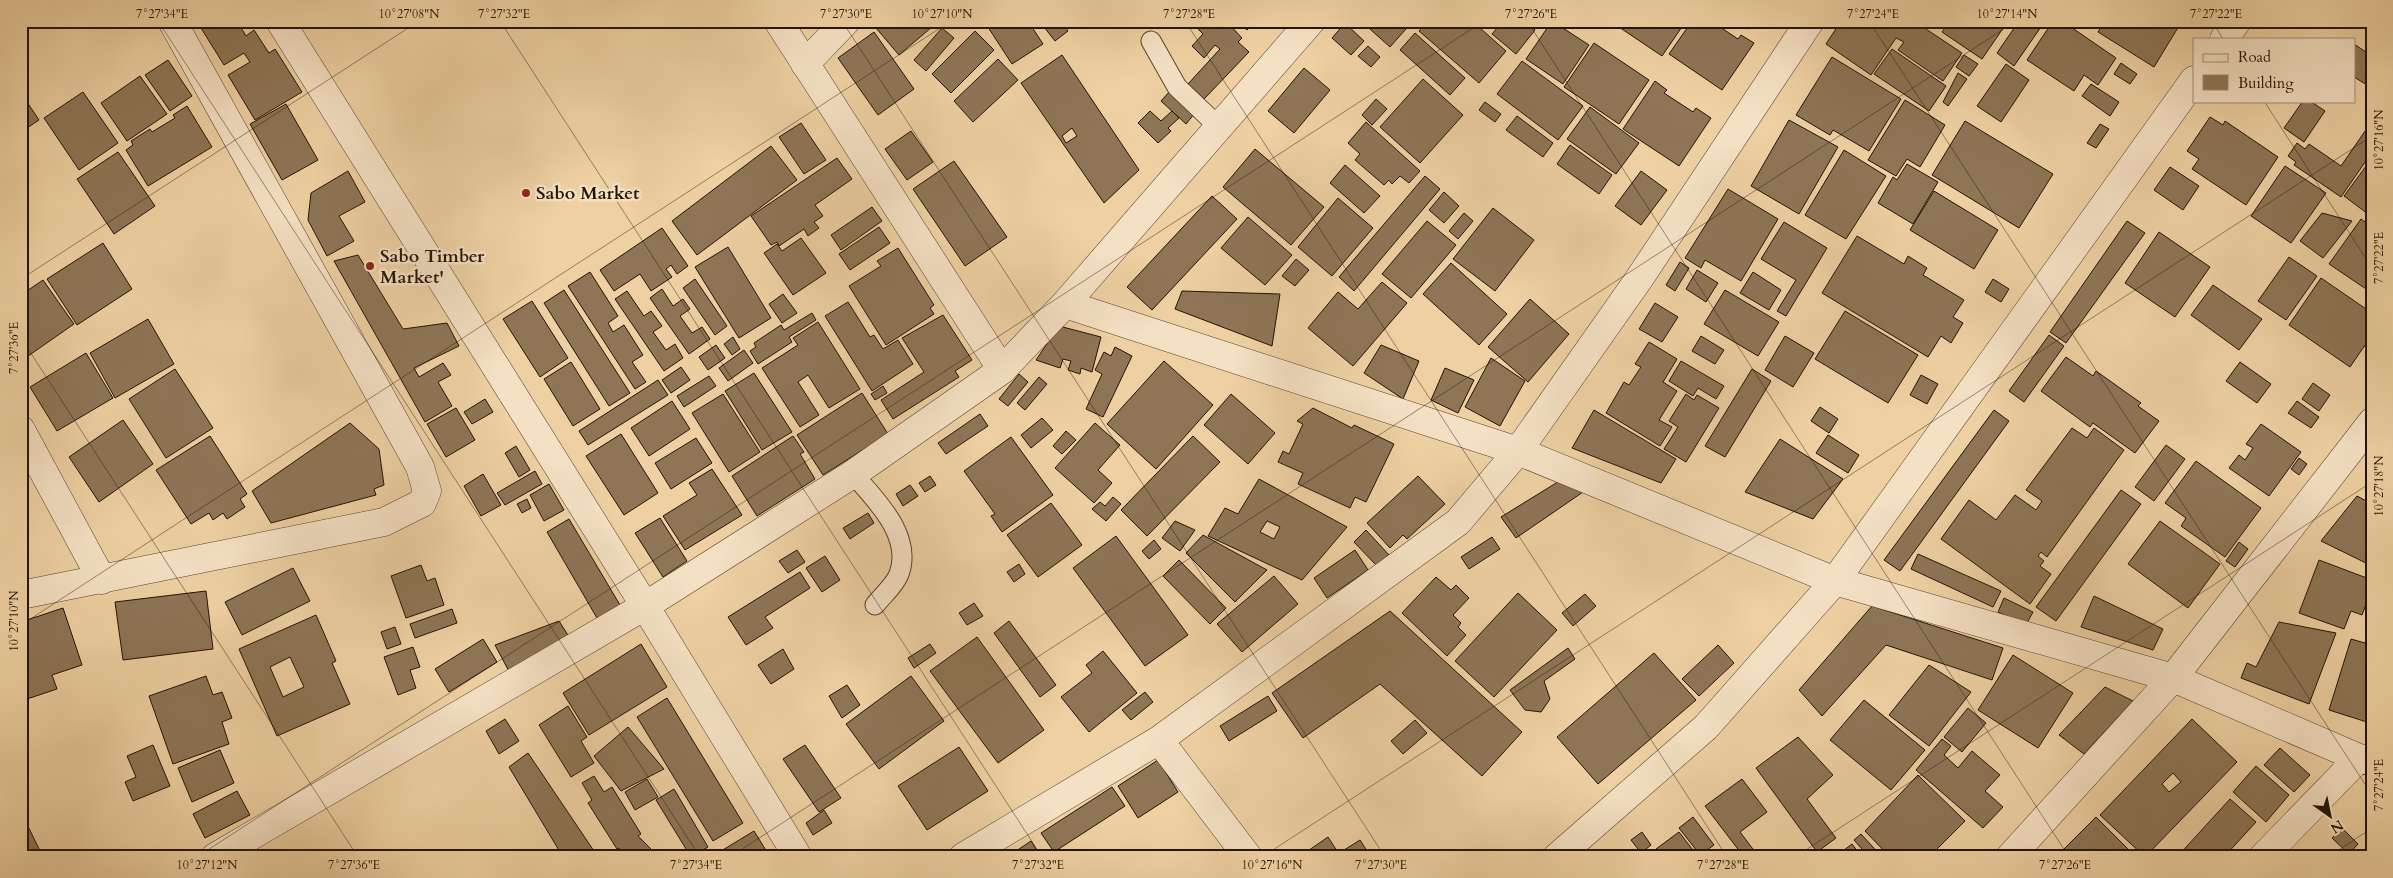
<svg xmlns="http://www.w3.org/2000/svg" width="2393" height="878" viewBox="0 0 2393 878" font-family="Cardo,serif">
  <rect width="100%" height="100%" fill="#eed0a2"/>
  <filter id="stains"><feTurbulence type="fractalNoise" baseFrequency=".004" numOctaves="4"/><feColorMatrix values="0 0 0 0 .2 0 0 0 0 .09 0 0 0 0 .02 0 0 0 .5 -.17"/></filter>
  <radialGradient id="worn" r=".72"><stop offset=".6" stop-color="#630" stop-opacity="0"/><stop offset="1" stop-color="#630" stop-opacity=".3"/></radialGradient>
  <!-- building -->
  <path fill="#8d7556" stroke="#231303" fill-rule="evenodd" d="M201 21H237L246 36 254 30 269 53 275 49 302 92 255 120 228 75 250 62 244 53 224 65 201 28 204 26Z
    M870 21H939L899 55Z
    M984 21H1028L1043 44 1012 64Z
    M1053 21H1061L1068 31 1055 41 1044 27Z
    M1198 21H1226L1242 38 1238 42 1249 52 1204 99 1188 84 1220 49 1215 45 1204 58 1192 46 1203 34 1194 25Z
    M1237 21H1255L1247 30Z
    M1361 21H1413L1390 47Z
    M1428 21H1472L1506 51 1479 83 1419 31Z
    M1503 21H1524L1535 30 1516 54 1492 34Z
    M1552 21 1589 45 1563 84 1526 59Z
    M1610 21H1686L1662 56Z
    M1692 21H1711L1738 39 1741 35 1754 43 1722 90 1669 54Z
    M1735 21H1753L1748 29Z
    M1841 21H1914L1962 53 1943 81 1898 50 1904 42 1896 38 1871 75 1826 44Z
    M1950 21H2008L1982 59 1942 32Z
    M2019 21H2045L2014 66 1997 53Z
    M2053 21H2062L2116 58 2098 85 2084 75 2074 91 2027 60Z
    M2105 21H2172L2179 26 2154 67 2098 32Z
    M1345 23 1364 41 1351 55 1332 38Z
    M942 28 954 38 926 71 914 60Z
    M975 31 994 50 951 93 932 74Z
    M874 32 914 89 878 115 838 58Z
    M1415 33 1465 78 1450 95 1400 50Z
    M1594 43 1649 80 1619 124 1564 87Z
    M2354 44 2372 56V88L2354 77Z
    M1368 46 1380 57 1371 67 1358 56Z
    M1892 49 1946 86 1929 111 1874 74Z
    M1062 55 1139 170 1104 203 1021 83ZM1072 128 1077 136 1066 143 1062 136Z
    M1964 55 1978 64 1969 76 1956 67Z
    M1832 57 1901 99 1869 151 1833 130 1830 135 1796 115Z
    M998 59 1018 80 973 122 954 101Z
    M168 60 192 96 170 111 145 75Z
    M1522 61 1583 106 1558 140 1497 94Z
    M2121 63 2137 74 2130 84 2114 74Z
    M2006 64 2029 80 2001 122 1977 106Z
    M1304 68 1330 90 1294 133 1268 111Z
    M1958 73 1967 79 1948 106 1943 102Z
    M140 76 167 114 127 141 101 103Z
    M1423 79 1463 115 1420 163 1380 127Z
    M1655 81 1667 90 1664 93 1693 112 1696 108 1711 118 1679 166 1623 129Z
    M2091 84 2119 102 2110 116 2082 96Z
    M1171 90 1195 113 1186 124 1161 101Z
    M83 92 118 143 79 170 44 118Z
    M21 93 39 120 21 132Z
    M1376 99 1387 109 1372 125 1362 115Z
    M1905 100 1945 125 1920 167 1907 159 1896 176 1868 160Z
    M2303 101H2310L2325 111 2304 142 2284 128Z
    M1485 102 1501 114 1495 122 1479 110Z
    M286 104 318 160 282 180 250 124Z
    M187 106 212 147 148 186 126 150 133 145 131 141 150 129 152 132 175 118 173 115Z
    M1590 107 1639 143 1616 174 1567 139Z
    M1150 111 1161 121 1172 111 1179 118 1168 128 1171 131 1158 143 1138 123Z
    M1517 116 1553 143 1543 157 1506 130Z
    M2210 117 2223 125 2225 121 2278 157 2246 205 2192 169 2199 159 2187 151Z
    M1789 120 1838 147 1799 214 1751 186Z
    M1965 121 2053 174 2019 228 1932 175Z
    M2372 121V152L2341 197 2294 165 2296 162 2288 156 2297 143 2305 149 2309 144 2341 166Z
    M1366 122 1420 171 1409 183 1400 176 1392 184 1389 180 1384 185 1355 160 1360 154 1348 143Z
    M801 123 826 160 804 174 779 137Z
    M2100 124 2109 129 2096 148 2087 143Z
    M911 131 933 162 907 180 885 149Z
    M1570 145 1612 175 1599 194 1557 164Z
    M771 146 797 180 697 255 672 221Z
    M1255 149 1324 207 1291 245 1223 187Z
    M1844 150 1886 176 1846 239 1805 215Z
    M118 152 155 206 114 234 77 179Z
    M837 158 852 179 815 205 823 216 814 222 819 228 808 236 804 229 779 246 777 242 771 245 751 216Z
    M2372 158V217L2344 196Z
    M954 161 1007 237 965 266 913 189Z
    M1907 164 1938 182 1913 224 1878 203 1893 177 1897 180Z
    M1345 165 1380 196 1364 213 1330 183Z
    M2285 166 2326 193 2291 243 2251 216Z
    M2170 167 2199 186 2183 210 2154 190Z
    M348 171 365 202 339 216 354 241 327 256 308 220 311 193Z
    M1641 171 1667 190 1641 225 1615 206Z
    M1425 176 1440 189 1354 291 1339 277Z
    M1728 189 1778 219 1741 281 1705 260 1701 268 1685 258Z
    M1934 191 1998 230 1974 269 1910 230Z
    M1444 192 1459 206 1444 223 1429 210Z
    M1212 196 1237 219 1152 310 1127 287Z
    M1338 198 1373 228 1332 276 1298 247Z
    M872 207 882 221 841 250 831 235Z
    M1493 208 1534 240 1495 291 1453 259Z
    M1464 213 1473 221 1458 239 1449 231Z
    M2322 213 2352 221 2323 258 2300 241Z
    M1248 217 1292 255 1265 285 1221 248Z
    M2361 219 2372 227V293L2329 264Z
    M1427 221 1456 245 1411 298 1382 274Z
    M2127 221 2145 233 2066 343 2050 332Z
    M1784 222 1827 248 1786 316 1777 311 1796 280 1761 259Z
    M879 227 890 243 850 270 839 254Z
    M662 228 688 266 677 274 671 265 666 269 672 277 651 291 640 274 614 291 600 270Z
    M2159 232 2210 267 2175 317 2125 283Z
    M1857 236 1904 264 1908 256 1927 268 1923 275 1964 300 1953 317 1963 323 1951 343 1941 336 1928 357 1822 293Z
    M801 238 826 273 793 295 764 253 777 244 782 251Z
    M103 243 132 289 77 325 47 279Z
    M728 247 771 318 739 338 695 267Z
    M898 248 934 305 930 308 934 314 886 345 849 286 881 266 877 261Z
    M358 255 403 329 447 323 459 346 414 368 419 377 443 363 451 375 438 382 452 406 425 422 334 261Z
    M2289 257 2317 276 2286 320 2258 301Z
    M1296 259 1309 270 1295 286 1282 276Z
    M1680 262 1689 268 1675 291 1666 285Z
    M1451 263 1507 314 1479 345 1423 294Z
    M1697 270 1718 283 1706 302 1686 289Z
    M590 272 618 316 608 323 613 332 624 325 643 355 632 362 646 382 635 389 568 286Z
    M1753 272 1781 290 1769 310 1740 293Z
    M2321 278 2372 313V335L2350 367 2289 325Z
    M695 279 727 326 715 335 683 288Z
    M1993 279 2009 289 2001 302 1985 292Z
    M43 280 74 324 21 361V295Z
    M1382 282 1407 303 1353 366 1308 328 1338 292 1358 309Z
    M2213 285 2262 319 2239 350 2191 315Z
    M662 289 673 306 683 299 690 309 680 316 692 333 702 327 710 339 689 354 650 298Z
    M564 290 630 393 609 406 544 303Z
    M1725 290 1779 322 1758 356 1704 324Z
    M627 291 644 316 651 311 662 326 653 332 666 350 675 344 683 358 664 371 615 299Z
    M1182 291 1280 294 1272 346 1175 309Z
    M783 294 797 313 782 323 769 304Z
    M1530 299 1569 334 1528 382 1488 347Z
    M532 301 568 358 540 377 503 319Z
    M848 302 870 337 874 335 883 349 898 340 913 364 872 391 825 316Z
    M1655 303 1678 317 1662 342 1639 329Z
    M1845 311 1918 355 1888 403 1815 359Z
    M812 313 816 320 789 337 792 342 758 364 750 351 756 347 754 343 781 325 784 330Z
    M943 315 972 360 955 371 959 377 893 419 881 400 924 372 902 338Z
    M148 319 174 364 115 398 90 353Z
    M818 322 860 389 829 408 808 375 798 382 819 415 800 427 762 368 798 345 793 338Z
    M1059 326 1101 337 1092 372 1081 368 1080 374 1068 370 1071 361 1063 359 1060 368 1036 360Z
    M2049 335 2064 346 2024 402 2009 391Z
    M1701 336 1724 350 1715 364 1692 351Z
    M1785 336 1814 353 1793 387 1765 370Z
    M733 337 740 349 732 355 724 344Z
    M1649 342 1677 359 1663 382 1677 391 1659 420 1672 427 1660 446 1606 413 1624 382 1629 385 1641 367 1635 364Z
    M716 345 725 358 708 370 699 357Z
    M1381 345 1419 361 1403 399 1364 373Z
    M1115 347 1132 356 1103 417 1086 409 1102 374 1095 370 1104 352 1111 356Z
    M744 350 753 363 728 381 719 368Z
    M86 353 113 398 57 431 30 387Z
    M2066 357 2093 376 2096 371 2141 403 2138 406 2159 421 2135 453 2093 423 2090 427 2041 391Z
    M1491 358 1525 381 1500 426 1465 407Z
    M1164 361 1213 405 1156 469 1107 424Z
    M1681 361 1724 386 1716 399 1698 388 1693 396 1669 381Z
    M571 362 600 409 573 426 544 379Z
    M2240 362 2271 384 2257 403 2226 381Z
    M681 367 690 380 671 393 662 380Z
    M1445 368 1474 380 1458 413 1431 400Z
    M175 369 213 428 166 458 129 399Z
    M1752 369 1771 381 1725 457 1705 446Z
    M754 373 792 432 762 450 725 391Z
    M1019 374 1028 382 1008 406 999 399Z
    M1921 375 1938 384 1927 404 1910 395Z
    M709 376 716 386 684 407 677 396Z
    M1039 377 1047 384 1025 410 1017 403Z
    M658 380 668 395 588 445 579 431Z
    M2313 383 2330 395 2319 411 2302 399Z
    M883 386 887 393 875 400 871 394Z
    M862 393 888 434 823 475 797 435Z
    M723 394 760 452 729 472 692 413Z
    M1231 394 1275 433 1248 464 1204 425Z
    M1686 394 1694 400 1697 395 1719 408 1686 462 1664 449 1678 427 1669 421Z
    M485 399 493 412 472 424 464 412Z
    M672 401 690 429 649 456 631 428Z
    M2297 401 2319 417 2311 428 2288 413Z
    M1820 407 1838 419 1829 433 1811 421Z
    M456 408 475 440 446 457 427 424Z
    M1313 408 1352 428 1354 425 1394 444 1366 502 1355 497 1350 508 1298 484 1303 473 1278 462 1283 451 1289 454 1303 424 1297 421Z
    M1594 410 1676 459 1661 483 1572 448Z
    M1994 410 2009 421 1900 571 1884 560Z
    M980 414 988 426 946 454 938 443Z
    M1042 418 1053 430 1031 448 1021 435Z
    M123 420 153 464 99 502 69 457Z
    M350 423 379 449 384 485 374 489 376 495 271 523 252 491Z
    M1095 423 1120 445 1098 470 1112 483 1094 503 1055 468Z
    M2261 424 2301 452 2269 496 2229 468 2239 455 2245 460 2253 448 2246 444Z
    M2072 428 2087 438 2094 428 2124 450 2047 557 2041 552 2038 556 2044 561 2040 566 2051 574 2030 604 1941 539 1969 500 1996 520 2015 495 2036 510 2042 501 2026 490Z
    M1066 431 1076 440 1062 454 1053 446Z
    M621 434 658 493 624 515 586 456Z
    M1828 435 1859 455 1848 473 1816 453Z
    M210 436 247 494 240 499 245 507 227 519 223 513 213 520 209 513 191 524 156 470Z
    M793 436 804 452 800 454 815 479 757 516 732 476Z
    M1193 436 1220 462 1147 536 1121 510Z
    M1011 437 1053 495 1002 532 991 516 995 514 964 471Z
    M696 438 712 463 671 489 655 463Z
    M1780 439 1843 479 1813 519 1745 492Z
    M2166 445 2185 459 2154 501 2135 487Z
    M516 446 530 470 519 477 505 453Z
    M2299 458 2307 464 2299 475 2291 469Z
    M2196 461 2261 508 2225 557 2181 526 2186 518 2165 503Z
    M712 469 742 515 685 550 663 516 697 495 689 483Z
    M535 471 542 484 505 505 497 493Z
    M483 474 501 505 481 516 464 486Z
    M930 476 936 485 925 492 919 483Z
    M1418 476 1445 504 1407 539 1403 535 1390 548 1367 523Z
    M1259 479 1347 527 1302 580 1208 536 1225 508 1238 514ZM1267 521 1280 527 1274 539 1260 532Z
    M1561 480 1586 490 1516 538 1501 517Z
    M549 484 564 510 544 521 530 495Z
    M910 485 918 496 903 506 896 494Z
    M2121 490 2141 504 2056 621 2036 607Z
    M2357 496 2372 504V566L2321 541Z
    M1113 497 1121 504 1106 521 1092 509 1100 502 1105 506Z
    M527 499 531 508 522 513 517 504Z
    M1051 503 1082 545 1038 577 1007 535Z
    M868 513 874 523 850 539 843 528Z
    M660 518 687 561 663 577 635 533Z
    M569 519 620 605 597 618 547 532Z
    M1175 521 1195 530 1180 551 1162 538Z
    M2160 521 2220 564 2188 608 2128 564Z
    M1366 530 1389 555 1377 566 1354 542Z
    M1203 535 1267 570 1235 602 1186 553Z
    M1116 536 1188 635 1145 666 1073 568Z
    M1492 537 1500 549 1469 569 1461 557Z
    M1154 540 1161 549 1149 559 1142 551Z
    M2239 542 2248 549 2235 567 2226 561Z
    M797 550 805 562 788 573 779 561Z
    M1355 550 1368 570 1327 598 1314 578Z
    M1918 554 2001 591 1993 607 1911 569Z
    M825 556 840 580 822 592 806 568Z
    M1179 560 1226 608 1210 624 1163 576Z
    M2319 560 2372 580V588L2362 615 2351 611 2344 629 2299 613Z
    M1019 564 1025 574 1014 582 1007 572Z
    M421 565 427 581 435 578 444 605 406 618 391 576Z
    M293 568 310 601 242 635 225 602Z
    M800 572 810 588 765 617 773 628 746 645 728 617Z
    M1274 576 1298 604 1242 652 1217 624Z
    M1436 577 1451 590 1456 585 1469 598 1453 615 1461 623 1458 627 1466 635 1447 656 1402 613Z
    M206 591 213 649 123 660 115 602Z
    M1518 593 1557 630 1494 697 1455 661Z
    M1585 594 1596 606 1573 626 1562 613Z
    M2094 596 2163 629 2153 650 2081 627Z
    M2004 598 2033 612 2026 625 1998 612Z
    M974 603 983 616 967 625 959 613Z
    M1872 606 2003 648 1992 680 1886 645 1822 716 1799 690Z
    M63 608 82 665 52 675 57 689 27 699 21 685V622Z
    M452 609 457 623 415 638 410 624Z
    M1390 611 1522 732 1482 776 1380 684 1303 738 1272 693Z
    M316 615 336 661 332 663 350 704 277 736 239 649ZM290 657 304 687 283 697 270 667Z
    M559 621 571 640 511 675 495 645Z
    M1009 621 1056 685 1040 697 994 633Z
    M2279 622 2336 633 2309 704 2241 678 2247 663 2256 667Z
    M395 627 401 644 387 649 381 632Z
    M977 637 1044 730 998 763 930 671Z
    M483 639 497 662 449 692 435 669Z
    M2351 639 2372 645 2370 723 2329 710Z
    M641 644 667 687 589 735 563 693Z
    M930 644 936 653 914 668 908 658Z
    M1718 645 1734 663 1699 696 1682 679Z
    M413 647 420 667 410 670 416 688 398 695 384 657Z
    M1568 648 1575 659 1544 681 1550 699 1541 712 1525 710 1510 690Z
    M783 649 794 669 771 684 758 665Z
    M1103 651 1137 693 1089 732 1061 697 1092 673 1086 665Z
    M1654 653 1696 700 1598 784 1557 737Z
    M2013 655 2073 693 2038 748 1978 710Z
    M1929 665 1971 692 1929 746 1889 715Z
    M206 676 213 695 222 692 232 718 222 722 229 744 173 764 149 696Z
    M911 676 944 721 879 769 846 724Z
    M847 685 860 705 842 718 829 696Z
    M2105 687 2133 701 2084 754 2059 735Z
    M1145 692 1153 702 1131 720 1122 710Z
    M1268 696 1277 711 1229 741 1220 726Z
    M667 698 743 823 713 841 637 717Z
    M1864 700 1925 750 1891 790 1830 740Z
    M568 706 587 737 581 741 594 763 571 777 539 725Z
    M1968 708 1986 723 1962 752 1944 737Z
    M505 719 519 741 499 754 486 731Z
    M2192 719 2237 762 2145 857 2100 815ZM2173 773 2181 782 2169 792 2162 784Z
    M1415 720 1427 733 1403 754 1391 741Z
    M628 727 664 769 621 791 594 756Z
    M1798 737 1833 775 1807 799 1836 838 1817 852 1756 768Z
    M1942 739 1951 746 1944 755 1958 768 1972 751 2000 775 1985 791 2003 807 1983 828 1916 770Z
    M153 745 170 786 133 801 125 782 136 777 127 756Z
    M805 745 841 798 819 812 783 759Z
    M959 747 988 791 927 830 898 786Z
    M2280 748 2310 775 2294 792 2264 765Z
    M220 750 234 783 192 802 178 768Z
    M528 753 598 857H563L509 767Z
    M1158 760 1178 792 1138 818 1118 786Z
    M2256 766 2289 795 2266 822 2233 792Z
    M1918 775 1965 821 1929 857H1890L1865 831Z
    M594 776 604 792 612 787 641 834 638 836 659 857H626L619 848 617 849 588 803 592 800 582 783Z
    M647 779 658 797 635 810 625 792Z
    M1742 779 1767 812 1740 832 1759 857H1744L1705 806Z
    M1112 787 1125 806 1054 852 1041 833Z
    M674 789 708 847 691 857 656 800Z
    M237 791 250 815 205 838 193 814Z
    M2230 799 2256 822 2224 857H2177Z
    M824 810 832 823 813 835 806 823Z
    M21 812 43 857H21Z
    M1693 817 1714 845 1700 855 1679 828Z
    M2096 817 2136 857H2056Z
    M2342 828 2358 844 2349 854 2332 838Z
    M754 831 770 857H724L721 851Z
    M1642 832 1651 845 1641 853 1631 840Z
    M1679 832 1696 854 1693 857H1655L1652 852Z
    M1861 834 1882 857H1869L1854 840Z
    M1328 837 1341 857H1299Z
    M1360 840 1371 857H1349L1344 850Z
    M1031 841 1041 857H1007Z
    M1852 844 1862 857H1837L1836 856Z"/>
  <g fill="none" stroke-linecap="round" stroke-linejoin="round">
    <!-- lane casing -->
    <g stroke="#56422b" stroke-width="21">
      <path id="lane" d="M1151 41 1177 87 1219 127
        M853 474C876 500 913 536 899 574 895 585 882 596 875 605"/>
    </g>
    <!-- street casing -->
    <g stroke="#56422b" stroke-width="29">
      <path id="street" d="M280 21 645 606 798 857
        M778 21 1002 370
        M2224 39 2237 21
        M805 64 846 21
        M1065 304 1518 451 1835 581 2173 678 2359 758 2372 761
        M21 430 102 580
        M21 595 384 522 422 503 427 491 420 467 172 21
        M1159 740 1248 857
        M215 857 645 606 853 474 1002 370 1065 304 1311 21
        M963 857 1159 740 1458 522 1518 451 1639 279 1810 21
        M1557 857 1706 727 1835 581 2194 80
        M2010 857 2173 678 2372 422
        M2263 857 2359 758"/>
    </g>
    <!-- lane -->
    <use href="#lane" stroke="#f4e0c3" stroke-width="19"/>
    <!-- street -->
    <use href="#street" stroke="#f4e0c3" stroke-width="28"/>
  </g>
  <!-- ticks -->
  <path fill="none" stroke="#231303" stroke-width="1" stroke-opacity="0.45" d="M158 21 700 857M500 21 1042 857M842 21 1385 857M1185 21 1727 857M1527 21 2069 857M1869 21 2372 795M2212 21 2223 39M2264 101 2372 268M21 279 419 21M21 338 358 857M21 625 951 21M197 857 1484 21M730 857 2016 21M1262 857 2372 136M1795 857 2372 482M2328 857 2372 828"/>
  <!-- markers -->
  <g fill="#8f2418" stroke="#f4e0c3" stroke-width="2">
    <circle cx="526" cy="193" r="5"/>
    <circle cx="370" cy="266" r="5"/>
  </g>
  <g text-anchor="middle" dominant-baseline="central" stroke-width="5" stroke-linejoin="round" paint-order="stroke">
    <!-- poi labels -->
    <g font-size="18" font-weight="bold" fill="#231303" stroke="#f4e0c3" text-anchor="start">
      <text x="536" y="193">Sabo Market</text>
      <text x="380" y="256">Sabo Timber<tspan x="380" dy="21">Market'</tspan></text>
    </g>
  </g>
  <!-- margin -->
  <rect width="2393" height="878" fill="none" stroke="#eed0a2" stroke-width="55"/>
  <!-- legend -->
  <rect x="2193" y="38" width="162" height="65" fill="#f4e0c3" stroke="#a08e76"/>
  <rect x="2203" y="54" width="25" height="8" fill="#f4e0c3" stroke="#a08e76"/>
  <text x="2238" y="62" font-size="15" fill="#231303">Road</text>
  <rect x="2203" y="75" width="25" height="15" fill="#8d7556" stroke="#a08e76"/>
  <text x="2238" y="88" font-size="15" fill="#231303">Building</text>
  <!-- north arrow -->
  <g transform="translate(2330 816) rotate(147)" stroke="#f4e0c3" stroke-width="4" paint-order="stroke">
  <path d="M0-4L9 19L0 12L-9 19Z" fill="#231303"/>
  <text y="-8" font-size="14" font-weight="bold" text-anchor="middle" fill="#231303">N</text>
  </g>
  <rect x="28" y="28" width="2338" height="822" fill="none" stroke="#231303" stroke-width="2"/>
  <g font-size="12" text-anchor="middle" fill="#231303">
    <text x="162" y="18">7°27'34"E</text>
    <text x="409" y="18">10°27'08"N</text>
    <text x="504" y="18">7°27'32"E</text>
    <text x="846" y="18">7°27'30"E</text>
    <text x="942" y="18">10°27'10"N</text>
    <text x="1189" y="18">7°27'28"E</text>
    <text x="1531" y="18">7°27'26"E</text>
    <text x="1873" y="18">7°27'24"E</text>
    <text x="2007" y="18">10°27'14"N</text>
    <text x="2216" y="18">7°27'22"E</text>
    <text transform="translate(2379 140) rotate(-90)" y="4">10°27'16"N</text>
    <text transform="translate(2379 258) rotate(-90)" y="4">7°27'22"E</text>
    <text transform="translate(14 348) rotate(-90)" y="4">7°27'36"E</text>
    <text transform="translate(2379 486) rotate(-90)" y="4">10°27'18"N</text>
    <text transform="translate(14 621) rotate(-90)" y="4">10°27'10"N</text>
    <text transform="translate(2379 785) rotate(-90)" y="4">7°27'24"E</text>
    <text x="207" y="869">10°27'12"N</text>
    <text x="354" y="869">7°27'36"E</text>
    <text x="696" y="869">7°27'34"E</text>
    <text x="1038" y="869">7°27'32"E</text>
    <text x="1272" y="869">10°27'16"N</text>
    <text x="1381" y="869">7°27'30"E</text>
    <text x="1723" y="869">7°27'28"E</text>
    <text x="2065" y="869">7°27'26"E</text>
  </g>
  <rect width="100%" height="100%" filter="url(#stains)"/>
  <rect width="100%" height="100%" fill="url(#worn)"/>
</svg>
